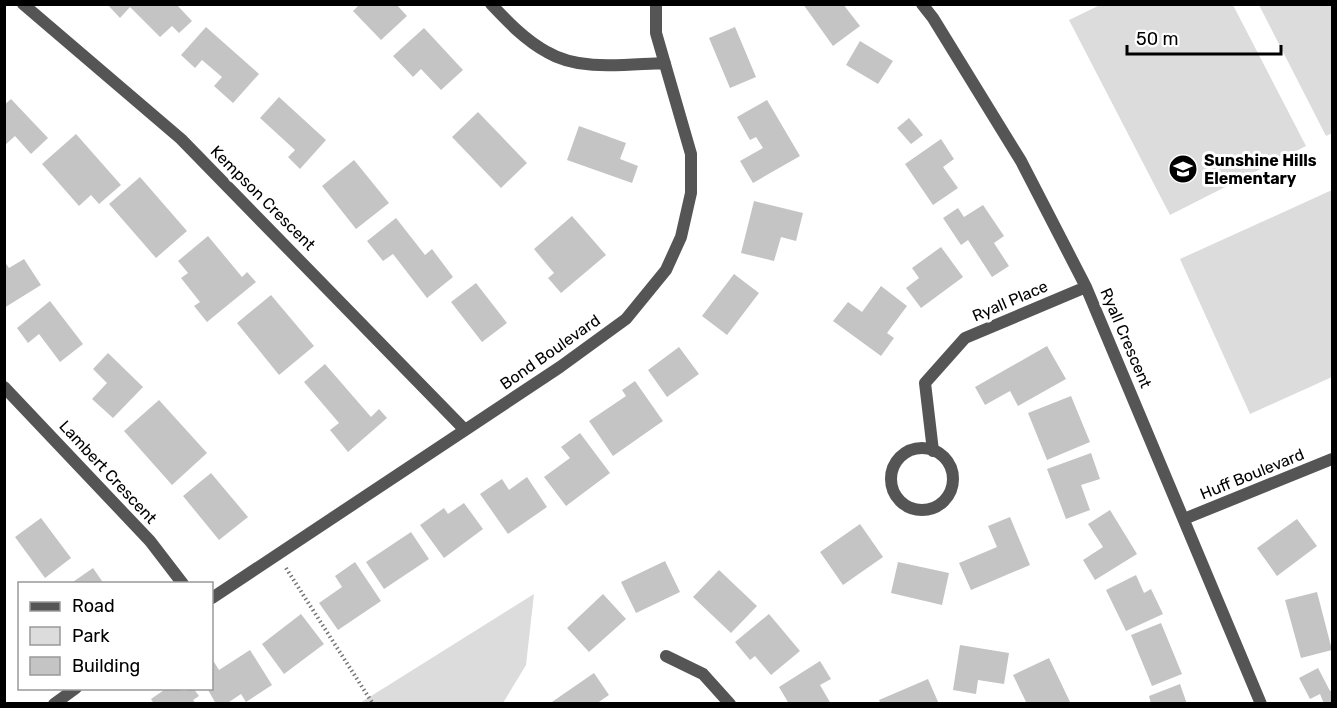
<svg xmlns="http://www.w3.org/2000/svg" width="1337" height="708" viewBox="0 0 1337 708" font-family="Rubik,sans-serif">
  <rect width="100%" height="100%" fill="#fff"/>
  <!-- green -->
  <path fill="#dcdcdc" d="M1100 5H1233L1306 146 1170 215 1069 20Z
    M1259 5H1332V133L1326 136Z
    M1332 190V377L1250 414 1180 259Z
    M534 594 526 665 503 703H360Z"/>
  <!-- building -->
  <path fill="#c4c4c4" d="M107 4H176L192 21 179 33 172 26 160 37 130 7 120 18Z
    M360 4H396L407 16 381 40 353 11Z
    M803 4H843L860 26 833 46Z
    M206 27 259 74 233 103 214 86 222 77 202 60 195 68 181 55Z
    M735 27 756 77 730 88 709 38Z
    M424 28 463 70 441 90 421 69 413 77 393 56Z
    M860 41 893 61 878 84 846 65Z
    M279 97 326 140 300 169 288 157 295 150 260 118Z
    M11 99 48 138 31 154 15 136 4 146V105Z
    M767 100 800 156 753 183 740 161 763 148 756 137 750 140 737 117Z
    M478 112 527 163 501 188 452 137Z
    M909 118 923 135 911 144 897 128Z
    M579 126 626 143 620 159 638 166 632 183 567 160Z
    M76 134 121 185 99 204 91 195 79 206 42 164Z
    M941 139 954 159 943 167 958 188 933 205 905 164Z
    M354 160 389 203 356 229 322 186Z
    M140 177 187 231 156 258 109 204Z
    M754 201 803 213 796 241 781 237 774 261 741 253Z
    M983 205 1004 236 994 243 1009 266 992 277 968 240 961 245 943 218 958 208 964 217Z
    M572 216 606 255 561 293 548 278 554 273 534 249Z
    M396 218 425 255 432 249 453 277 427 298 393 254 383 261 367 241Z
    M208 236 242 277 247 272 256 282 207 322 194 306 200 302 181 278 188 273 178 261Z
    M941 247 963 277 921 308 906 288 919 278 912 268Z
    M24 259 41 285 4 308V261L9 268Z
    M734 274 759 293 727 335 702 316Z
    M476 283 507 323 482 342 451 302Z
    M881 286 907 306 887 333 894 338 881 356 833 321 848 302 862 312Z
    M271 295 314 346 279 375 237 323Z
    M50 301 83 344 60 362 39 334 28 343 17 328Z
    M1047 346 1066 379 1018 406 1010 391 985 405 975 387Z
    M679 347 699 374 667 397 648 370Z
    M108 353 143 387 113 418 92 399 107 383 93 369Z
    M325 364 371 417 379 409 387 418 348 452 330 430 339 423 304 382Z
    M635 381 663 421 613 456 589 421 626 396 622 390Z
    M1071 396 1090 442 1047 460 1028 413Z
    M159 400 207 453 172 485 124 431Z
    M580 433 610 473 566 506 544 477 570 458 561 447Z
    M1091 453 1100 479 1081 485 1090 510 1066 519 1047 469Z
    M211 473 248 517 219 540 183 496Z
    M527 477 547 507 508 534 480 494 502 479 509 490Z
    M464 503 483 529 444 558 420 525 444 508 448 514Z
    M1110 510 1137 554 1095 580 1083 560 1103 547 1088 524Z
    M1010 517 1030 565 971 590 959 563 997 547 988 526Z
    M41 518 71 558 45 578 15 537Z
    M1297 519 1317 546 1277 576 1257 548Z
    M860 524 883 557 843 585 820 552Z
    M411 532 429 559 384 589 366 562Z
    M665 561 680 592 636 613 621 582Z
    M355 562 381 601 338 630 319 603 342 587 335 576Z
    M898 562 949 573 942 605 891 593Z
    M93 568 104 584H70Z
    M719 570 757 606 731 633 693 597Z
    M1136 575 1144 593 1151 589 1163 614 1126 631 1106 590Z
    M1317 592 1332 650 1301 658 1285 600Z
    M603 594 626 619 589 652 567 628Z
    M301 614 324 644 284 674 262 644Z
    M769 614 800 651 771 675 755 656 750 660 735 642Z
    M1161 623 1182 674 1152 686 1131 635Z
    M960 645 1009 653 1004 684 978 680 976 694 953 690Z
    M250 650 272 685 246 702 241 694 226 704H216L207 688H212V664L214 662 219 670Z
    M1049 658 1071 704H1027L1013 675Z
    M820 661 831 679 820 685 831 704H789L779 687Z
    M1318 668 1330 691 1332 690V704H1324L1320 694 1310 699 1299 678Z
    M594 673 609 695 596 704H549Z
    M928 679 939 704H881L879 700Z
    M1180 684 1187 704H1151L1149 696Z
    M167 688 185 691 193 688 199 696 193 700 196 704H154L151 699Z"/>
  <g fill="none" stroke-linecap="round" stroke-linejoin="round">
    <!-- path -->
    <path stroke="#777" stroke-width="4" stroke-dasharray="1.5 3" stroke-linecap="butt" d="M286 568 373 704"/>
    <!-- street -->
    <path stroke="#555" stroke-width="12" d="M23 4 181 139 465 430
      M491 4C508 22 525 40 547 52 580 72 628 64 665 63
      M922 4 933 18 1021 161 1086 287 1261 704
      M4 387 150 541 183 584
      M891 479a31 31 0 1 1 62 0a31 31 0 1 1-62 0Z
      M933 451 925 383 965 338 1086 287
      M1184 519 1332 459
      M212 598 560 367 626 319 666 270 681 237 691 193V154L656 33V4
      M666 656 703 674 730 704
      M54 704 76 688"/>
  </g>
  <!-- icons -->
  <defs>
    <g id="school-disc" transform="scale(1.5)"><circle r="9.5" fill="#000" stroke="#fff"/><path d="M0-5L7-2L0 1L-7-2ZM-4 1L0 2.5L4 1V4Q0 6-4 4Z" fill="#fff"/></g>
  </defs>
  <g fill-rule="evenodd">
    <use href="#school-disc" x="1183" y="169"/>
  </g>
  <g text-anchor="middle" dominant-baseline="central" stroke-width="6" stroke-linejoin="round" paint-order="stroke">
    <!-- poi labels -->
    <g font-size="16" font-weight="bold" fill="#000" stroke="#fff" text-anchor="start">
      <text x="1204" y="160">Sunshine Hills<tspan x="1204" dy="18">Elementary</tspan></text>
    </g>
    <!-- street labels -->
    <g font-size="16" fill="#000" stroke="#fff">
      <text transform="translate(263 198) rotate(45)">Kempson Crescent</text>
      <text transform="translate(1010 301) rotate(-23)">Ryall Place</text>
      <text transform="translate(1126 338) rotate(67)">Ryall Crescent</text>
      <text transform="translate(550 352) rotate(-35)">Bond Boulevard</text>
      <text transform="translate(108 472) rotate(47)">Lambert Crescent</text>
      <text transform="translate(1252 474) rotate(-22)">Huff Boulevard</text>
    </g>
  </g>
  <!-- border -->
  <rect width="1337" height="708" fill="none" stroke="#000000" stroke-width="12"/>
  <!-- legend -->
  <rect x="18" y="582" width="195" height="108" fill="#ffffff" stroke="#999999" stroke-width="1.5"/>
  <rect x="30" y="602" width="30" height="9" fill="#555555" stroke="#999999" stroke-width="1.5"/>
  <text x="72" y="612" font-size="18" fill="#000000">Road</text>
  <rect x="30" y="627" width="30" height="18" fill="#dcdcdc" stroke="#999999" stroke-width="1.5"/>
  <text x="72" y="642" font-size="18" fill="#000000">Park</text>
  <rect x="30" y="657" width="30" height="18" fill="#c4c4c4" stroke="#999999" stroke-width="1.5"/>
  <text x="72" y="672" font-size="18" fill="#000000">Building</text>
  <!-- scale -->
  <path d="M1127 45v9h154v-9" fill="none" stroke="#000000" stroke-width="3"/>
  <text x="1136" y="45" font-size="18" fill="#000000" stroke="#ffffff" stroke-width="4.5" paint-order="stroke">50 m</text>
</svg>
